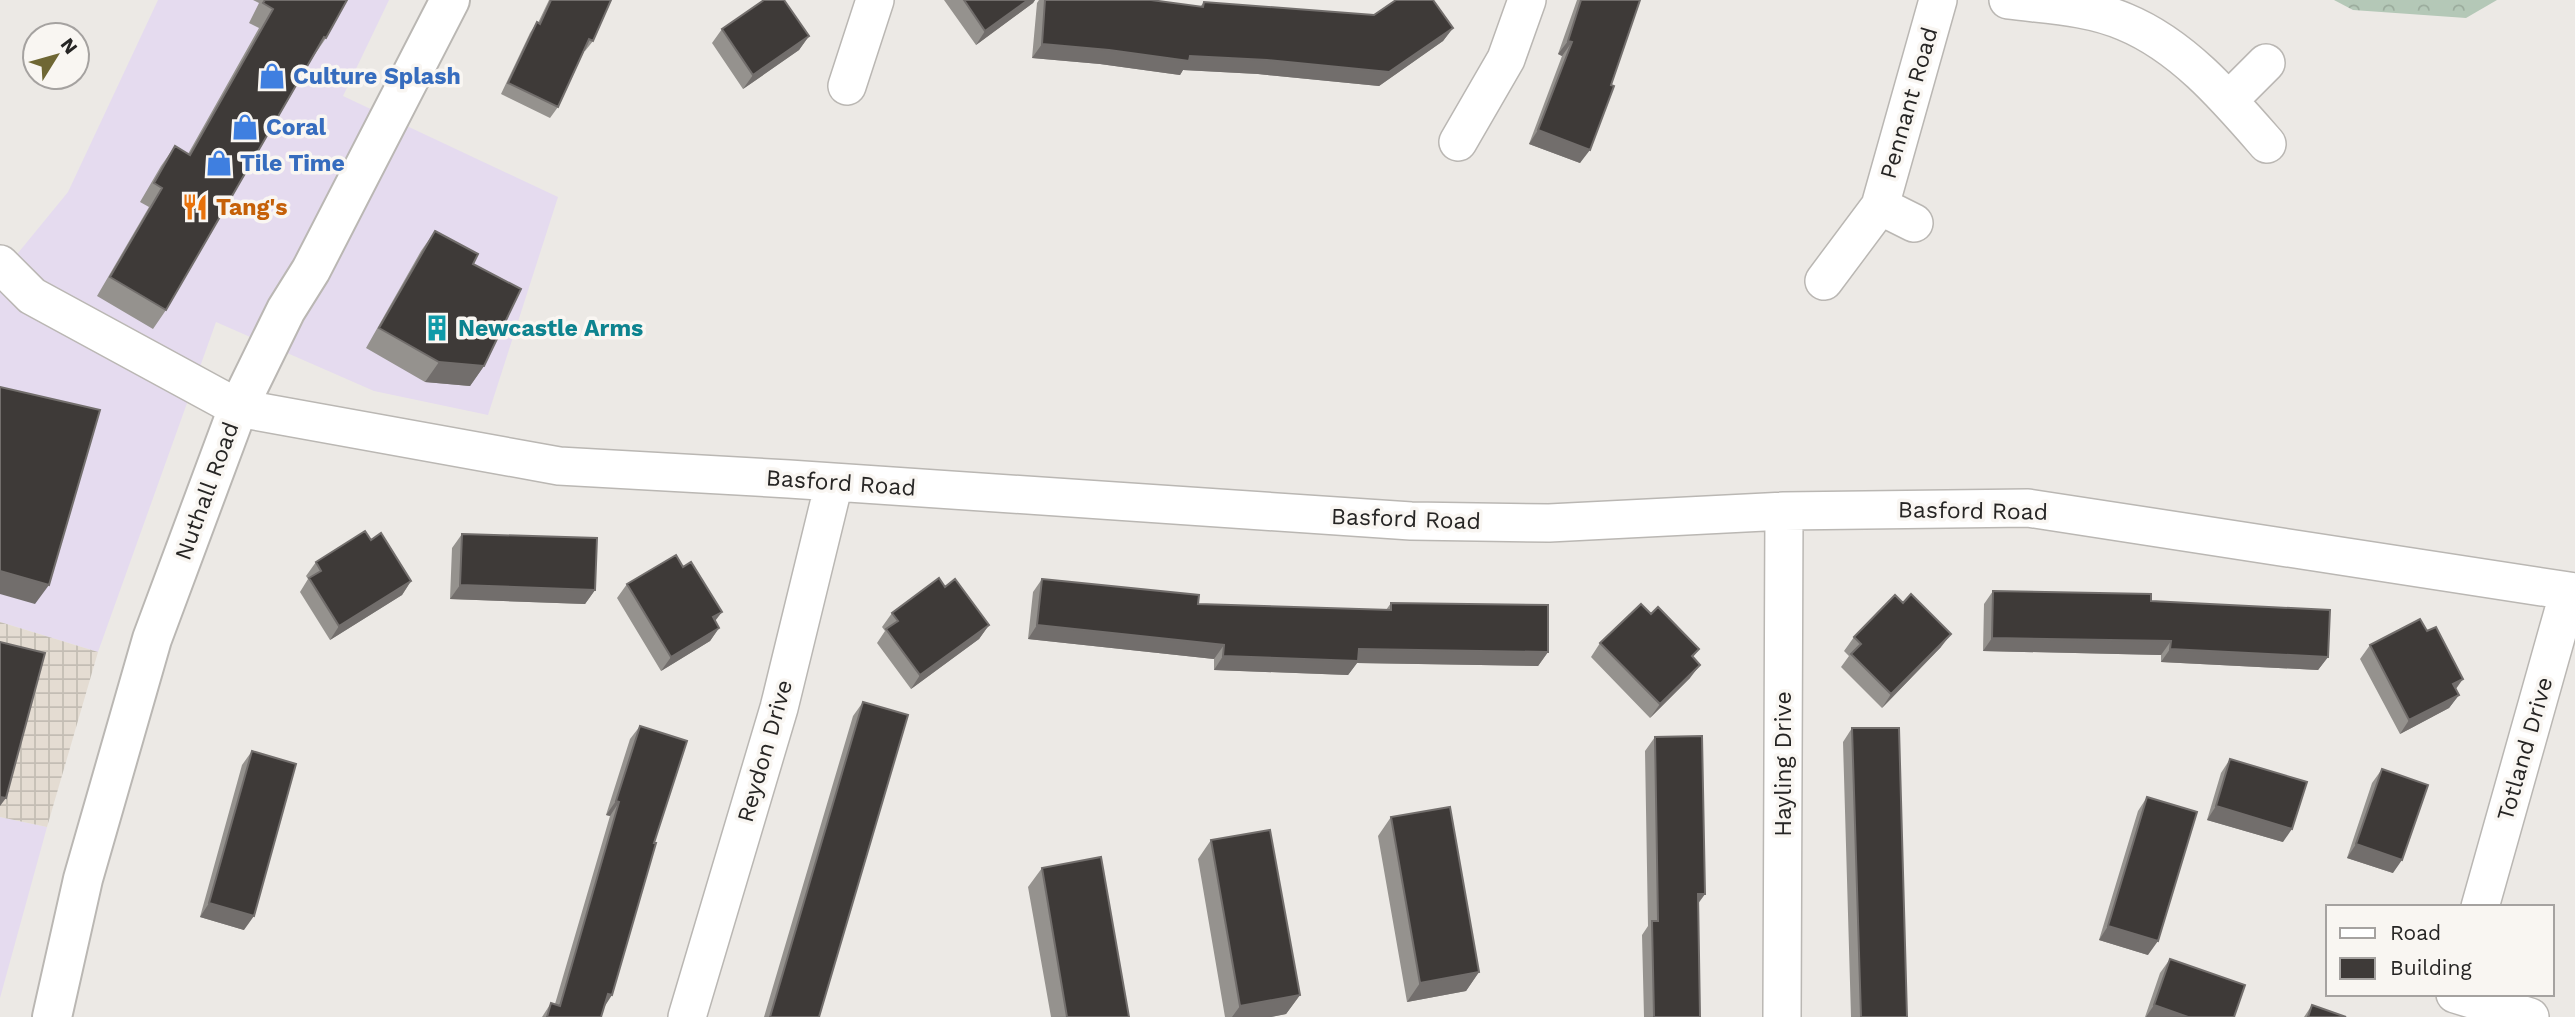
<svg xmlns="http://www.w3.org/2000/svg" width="2575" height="1017" viewBox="0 0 2575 1017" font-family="'Work Sans',sans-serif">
  <defs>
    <pattern id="industrial-grid" width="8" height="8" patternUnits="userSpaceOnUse" patternTransform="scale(1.75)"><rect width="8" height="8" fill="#e4dcd2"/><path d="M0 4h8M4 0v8" fill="none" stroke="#c3bdb4"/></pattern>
    <pattern id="park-crowns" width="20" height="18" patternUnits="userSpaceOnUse" patternTransform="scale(1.75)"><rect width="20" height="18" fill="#b4c8b7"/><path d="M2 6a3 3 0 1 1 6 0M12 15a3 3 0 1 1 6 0" fill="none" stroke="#9bac9d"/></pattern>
  </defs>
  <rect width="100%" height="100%" fill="#ece9e5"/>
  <!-- commercial -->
  <path fill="#e5dbef" d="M158 0H389L343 96 558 197 488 415 374 391 216 322 98 652 0 622V275L68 192Z
    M0 817 47 827 0 998Z"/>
  <!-- industrial -->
  <path fill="url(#industrial-grid)" d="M0 622 98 652 47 827 0 817Z"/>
  <!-- park -->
  <path fill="url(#park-crowns)" d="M2334 0H2497L2466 18 2353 10Z"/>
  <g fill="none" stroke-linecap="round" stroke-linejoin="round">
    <!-- street casing -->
    <g stroke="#bab7b3" stroke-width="40">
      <path id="street" d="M2008 0C2047 5 2088 6 2125 22 2183 46 2227 98 2267 144
        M847 86 875 0
        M2229 100 2266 63
        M1458 142 1506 59 1527 0
        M1880 206 1914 223
        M0 264 32 296 238 408 559 466 789 479 1411 521 1549 523 1784 511 2028 508 2575 592
        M1824 281 1880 206 1938 0
        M2480 907 2569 591
        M2455 994 2530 1017
        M687 1017 779 708 834 483
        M1782 1017 1784 511"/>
    </g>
    <!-- highway casing -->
    <g stroke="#bab7b3" stroke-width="42">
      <path id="highway" d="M52 1017 83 879 152 639 238 408 286 310 311 270 450 0"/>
    </g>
    <!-- street -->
    <use href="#street" stroke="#fff" stroke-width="37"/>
    <!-- highway -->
    <use href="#highway" stroke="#fff" stroke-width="38"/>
  </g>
  <!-- wall -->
  <path fill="#95928e" d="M253 0H347L326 38 313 57 166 310 153 329 97 296 149 207 140 202 161 166 175 146 188 154 259 28 249 23 259 3Z
    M549 0H611L593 41 585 51H584L558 107 550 118 501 94 530 33 537 22 538 23Z
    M944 0H1035L1033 3 976 45Z
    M1039 0H1151L1200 7 1204 2 1453 28 1443 41 1379 86 1258 74 1183 70 1180 75 1100 64 1032 58 1037 3Z
    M1577 0H1640L1580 163 1529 144 1562 56 1558 54Z
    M722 29 809 36 799 50 743 89 712 43Z
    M435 231 473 264 484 366 470 386 425 382 366 348 421 251Z
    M462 534 595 590 585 604 450 599 452 548Z
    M371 540 411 581 402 595 330 640 300 592 308 579 306 576 316 562Z
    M1042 579 1198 604 1386 610 1391 603 1548 652 1538 666 1357 663 1348 675 1214 670V659L1028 639 1033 592Z
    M627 584 715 621 719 628 710 641 661 671 617 598Z
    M945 587 989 625 979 639 911 689 877 643 885 631 882 627 892 613Z
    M1993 591 2151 601 2328 657 2318 670 2161 662V655L1983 651 1984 604Z
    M1651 614 1699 649 1693 657 1690 678 1650 718 1591 657 1600 643Z
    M1854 637 1941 647 1882 708 1841 667 1849 656 1844 651Z
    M2370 645 2456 689 2459 695 2449 708 2400 734 2360 659Z
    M863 702 819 1017H764L853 716Z
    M640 726 654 843 601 1017H542L551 1003 555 1004 610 816 606 815 630 739Z
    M1852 728 1907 1017H1851L1843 742Z
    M1655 737 1705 894 1698 904 1700 1017H1644L1642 935 1648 926 1645 751Z
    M252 751 244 930 200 917 242 765Z
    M2230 759 2283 842 2207 820 2221 773Z
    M2382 769 2393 873 2347 858 2372 783Z
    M2147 797 2148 955 2099 940 2138 811Z
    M1391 817 1479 972 1466 991 1407 1002 1378 836Z
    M1211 840 1300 995 1286 1014 1271 1017H1225L1198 859Z
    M1042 868 1129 1017H1051L1028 887Z
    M2170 959 2234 1017H2145L2160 973Z
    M2312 1005 2346 1017H2304Z"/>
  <!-- shaded-wall -->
  <path fill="#726e6c" d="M1028 0H1035L1033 3 976 45 985 31Z
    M1453 28 1443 41 1379 86 1258 74 1183 70 1180 75 1100 64 1032 58 1042 44 1190 56Z
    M809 36 799 50 743 89 753 75Z
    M1568 41 1572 42 1562 56 1558 54Z
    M1538 130 1590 150 1580 163 1529 144Z
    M439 362 484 366 470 386 425 382Z
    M0 571 49 585 35 604 0 594Z
    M411 581 402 595 330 640 339 626Z
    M460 585 595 590 585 604 450 599Z
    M722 612 712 625 713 617Z
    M989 625 979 639 911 689 920 675Z
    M1037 625 1224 645 1214 659 1028 639Z
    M719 628 710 641 661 671 671 657Z
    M1951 634 1941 647 1882 708 1891 694Z
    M1992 638 2171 641 2161 655 1983 651Z
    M1359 649 1548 652 1538 666 1357 663 1348 675 1214 670 1223 656Z
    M2170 649 2328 657 2318 670 2161 662Z
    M1700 665 1690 678 1650 718 1660 704Z
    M2463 679 2453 693V684Z
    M2459 695 2449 708 2400 734 2409 720Z
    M0 797 6 798 0 806Z
    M616 801 619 802 610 816 606 815Z
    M2216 806 2292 829 2283 842 2207 820Z
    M2356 844 2402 860 2393 873 2347 858Z
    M1698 894H1705L1695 907Z
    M209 903 254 916 244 930 200 917Z
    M2108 926 2158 941 2148 955 2099 940Z
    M1479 972 1466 991 1407 1002 1420 983Z
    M608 994 612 995 603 1009Z
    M1300 995 1286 1014 1271 1017H1232L1240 1006Z
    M2154 1005 2188 1017H2146Z"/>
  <!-- building -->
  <path fill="#3e3a38" stroke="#726e6c" stroke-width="2" d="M265 0H347L326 38 324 37 166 310 110 277 162 188 154 183 175 146 190 155 273 9 263 3Z
    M551 0H611L593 41 589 39 558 107 508 83 537 22 540 24Z
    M764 0H784L809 36 753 75 722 29Z
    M964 0H1028L985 31Z
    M1045 0H1151L1203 7 1204 2 1374 15 1396 0H1433L1453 28 1389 72 1267 60 1190 56 1189 61 1109 50 1042 44Z
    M1581 0H1640L1611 85 1614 86 1590 150 1538 130 1572 42 1568 41Z
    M435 231 478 254 473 264 521 289 484 366 439 362 379 328Z
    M0 387 100 410 49 585 0 571Z
    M365 531 371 540 381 533 411 581 339 626 309 578 321 571 316 562Z
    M462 534 597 538 595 590 460 585Z
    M676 555 683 567 691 562 722 612 713 617 719 628 671 657 627 584Z
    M939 578 945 587 955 579 989 625 920 675 886 629 898 621 892 613Z
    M1042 579 1199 595 1198 604 1391 610V603L1548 605V652L1359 649 1358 661 1223 656 1224 645 1037 625Z
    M1993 591 2151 594V601L2330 610 2328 657 2170 649 2171 641 1992 638Z
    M1911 594 1951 634 1891 694 1851 654 1861 644 1854 637 1895 595 1903 603Z
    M1641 604 1651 614 1658 607 1699 649 1692 656 1700 665 1660 704 1600 643Z
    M2420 619 2427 631 2436 627 2463 679 2453 684 2459 695 2409 720 2370 645Z
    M0 642 45 653 6 798 0 797Z
    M863 702 908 715 819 1017H770Z
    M640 726 687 741 654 843H656L612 995 608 994 601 1017H547L551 1003 560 1006 619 802 616 801Z
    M1852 728H1899L1907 1017H1861Z
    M1702 736 1705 894H1698L1700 1017H1654L1652 921H1658L1655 737Z
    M252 751 296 764 254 916 209 903Z
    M2230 759 2307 782 2292 829 2216 806Z
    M2382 769 2428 785 2402 860 2356 844Z
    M2147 797 2197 812 2158 941 2108 926Z
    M1450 807 1479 972 1420 983 1391 817Z
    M1270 830 1300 995 1240 1006 1211 840Z
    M1101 857 1129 1017H1067L1042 868Z
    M2170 959 2245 985 2234 1017H2188L2154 1005Z
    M2312 1005 2346 1017H2308Z"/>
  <!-- icons -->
  <defs>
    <g id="shop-bare" transform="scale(2.1)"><path d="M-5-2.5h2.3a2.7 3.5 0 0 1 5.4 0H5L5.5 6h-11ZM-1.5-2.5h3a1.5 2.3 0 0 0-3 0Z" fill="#3f7fe0" stroke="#f9f6f2" stroke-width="2.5" paint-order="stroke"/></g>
    <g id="restaurant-bare" transform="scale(2.1)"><path d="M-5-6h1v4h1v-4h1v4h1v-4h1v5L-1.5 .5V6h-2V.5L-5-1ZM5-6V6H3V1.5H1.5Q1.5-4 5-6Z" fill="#e8710a" stroke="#f9f6f2" stroke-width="2.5" paint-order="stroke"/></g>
    <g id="building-bare" transform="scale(2.1)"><path d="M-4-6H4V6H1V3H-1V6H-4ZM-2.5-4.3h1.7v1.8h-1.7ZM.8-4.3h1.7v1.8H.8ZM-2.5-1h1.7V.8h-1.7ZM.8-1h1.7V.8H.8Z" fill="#0f9aa8" stroke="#f9f6f2" stroke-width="2.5" paint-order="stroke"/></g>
  </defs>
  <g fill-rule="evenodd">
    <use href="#shop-bare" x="272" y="76"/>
    <use href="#shop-bare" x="245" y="127"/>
    <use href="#shop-bare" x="219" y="163"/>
    <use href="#restaurant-bare" x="195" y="207"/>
    <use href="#building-bare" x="437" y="328"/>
  </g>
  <g text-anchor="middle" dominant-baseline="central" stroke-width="7" stroke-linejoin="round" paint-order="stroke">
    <!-- shop labels -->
    <g font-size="23" font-weight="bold" fill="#366cbe" stroke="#f9f6f2" text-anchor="start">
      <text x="293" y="76">Culture Splash</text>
      <text x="266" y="127">Coral</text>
      <text x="240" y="163">Tile Time</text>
    </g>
    <!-- street labels -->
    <g font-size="23" fill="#262524" stroke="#f9f6f2">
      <text transform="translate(1909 103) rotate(-74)">Pennant Road</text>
      <text transform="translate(841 483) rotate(4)">Basford Road</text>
      <text transform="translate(207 491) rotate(-70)">Nuthall Road</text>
      <text transform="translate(1973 511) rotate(1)">Basford Road</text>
      <text transform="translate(1406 519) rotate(2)">Basford Road</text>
      <text transform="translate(2525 749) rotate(-74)">Totland Drive</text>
      <text transform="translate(765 751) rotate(-74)">Reydon Drive</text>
      <text transform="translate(1783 764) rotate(-90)">Hayling Drive</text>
    </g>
    <!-- food labels -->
    <g font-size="23" font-weight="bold" fill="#c56008" stroke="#f9f6f2" text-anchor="start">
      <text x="216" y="207">Tang's</text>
    </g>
    <!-- culture labels -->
    <g font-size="23" font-weight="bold" fill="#0d838f" stroke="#f9f6f2" text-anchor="start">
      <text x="458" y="328">Newcastle Arms</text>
    </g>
  </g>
  <!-- legend -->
  <rect x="2326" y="905" width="228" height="91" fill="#f9f6f2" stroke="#a5a2a0" stroke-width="2"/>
  <rect x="2340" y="928" width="35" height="10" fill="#ffffff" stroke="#a5a2a0" stroke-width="2"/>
  <text x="2390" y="940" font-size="21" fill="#262524">Road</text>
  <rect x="2340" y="958" width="35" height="21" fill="#3e3a38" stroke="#a5a2a0" stroke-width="2"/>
  <text x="2390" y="975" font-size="21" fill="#262524">Building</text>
  <!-- north arrow -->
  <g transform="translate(56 56) rotate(53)"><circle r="33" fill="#f9f6f2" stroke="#a5a2a0" stroke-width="2"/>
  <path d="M0-5L12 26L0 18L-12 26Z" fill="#6f6734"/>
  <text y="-10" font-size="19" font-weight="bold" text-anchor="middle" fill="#262524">N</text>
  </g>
</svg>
